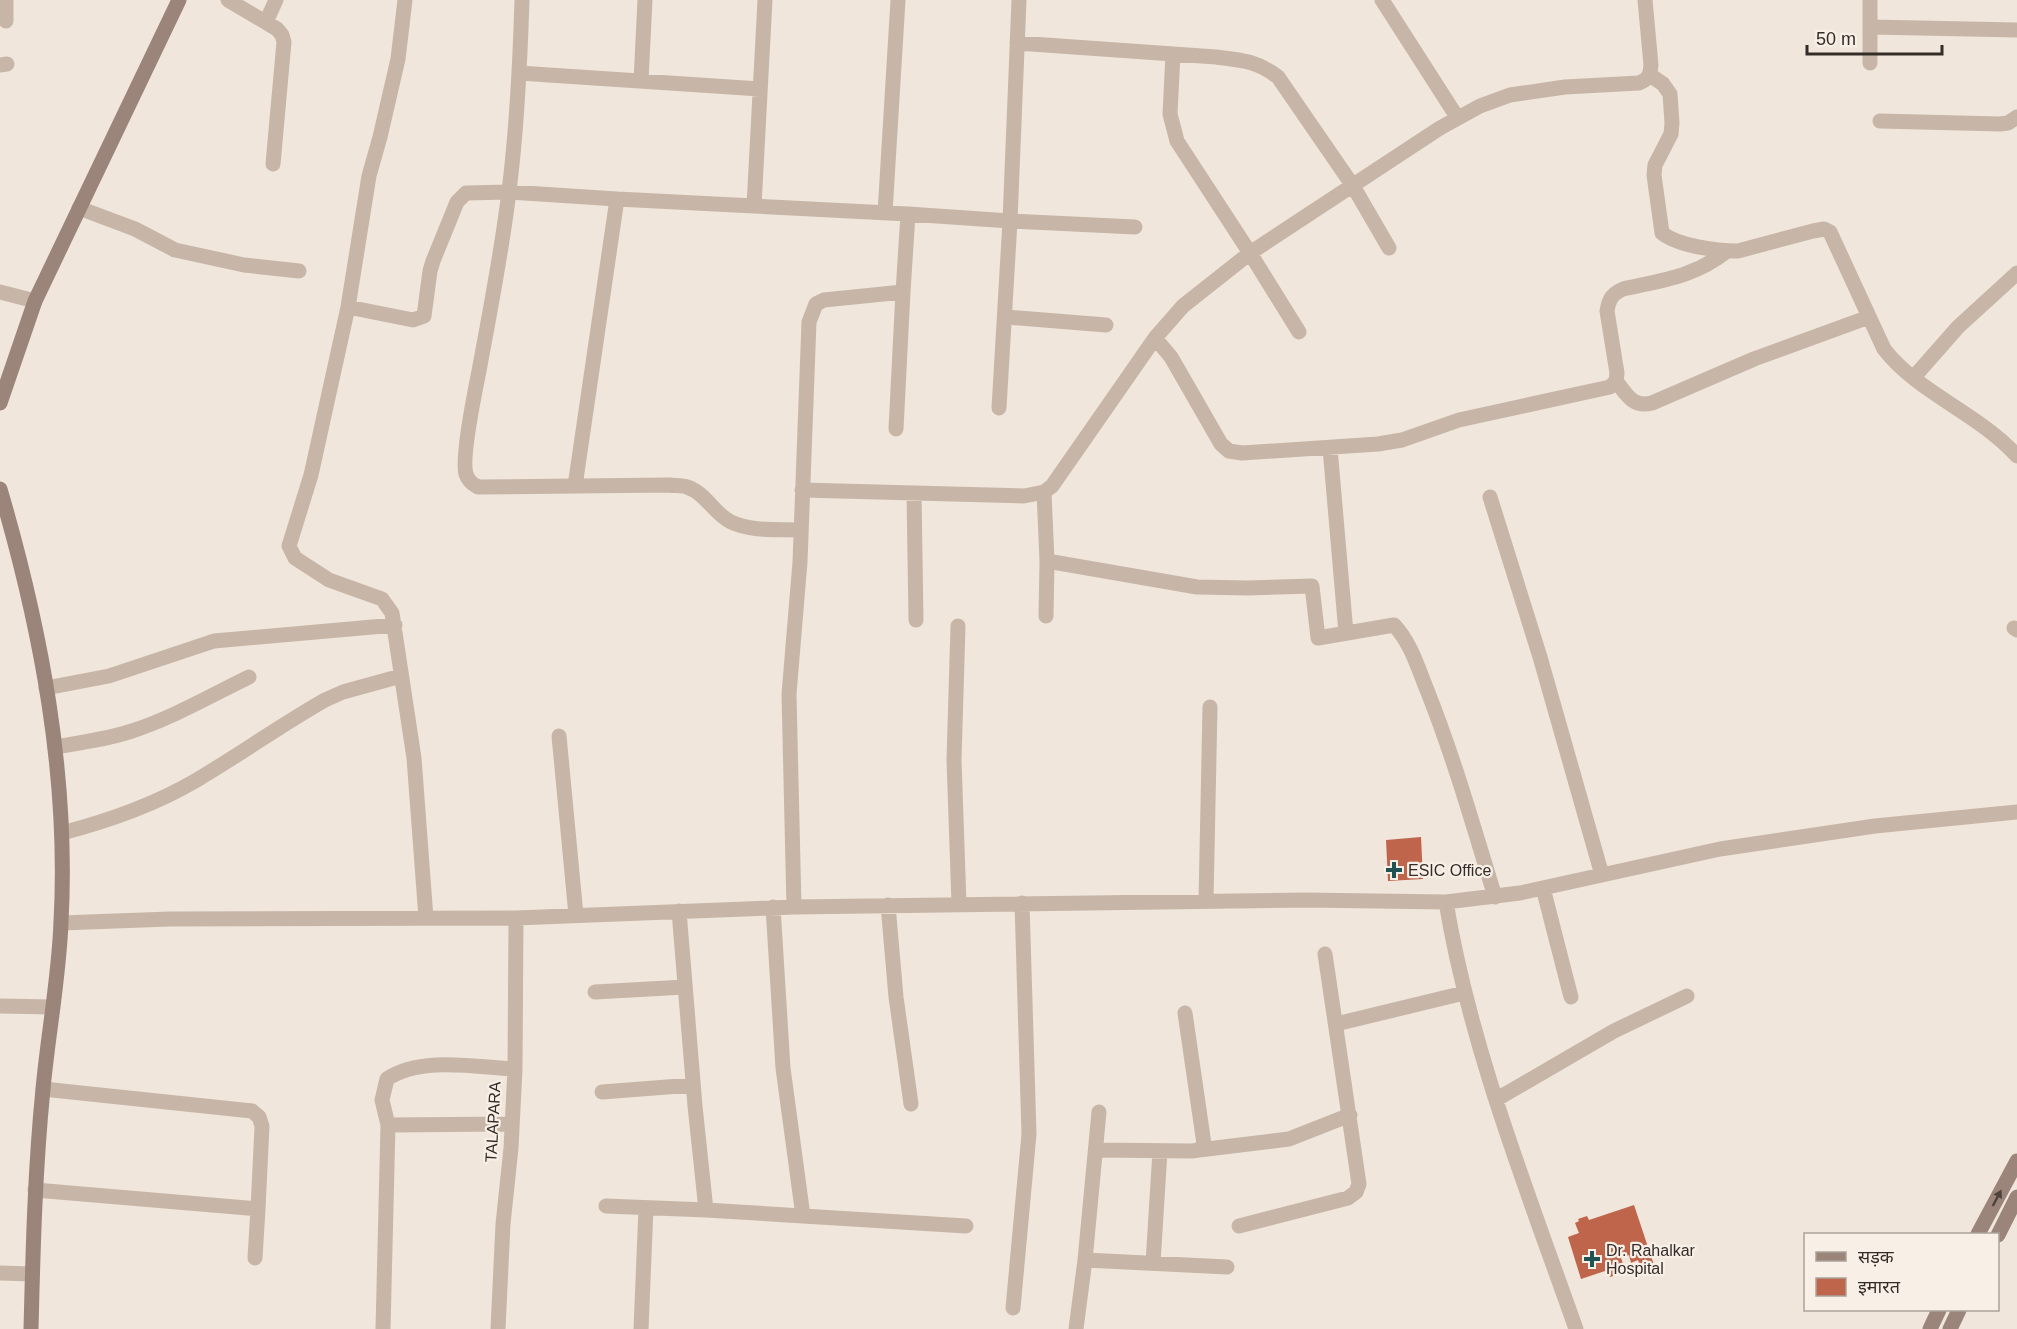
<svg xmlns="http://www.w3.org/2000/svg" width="2017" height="1329" viewBox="0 0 2017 1329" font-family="Helvetica,'Noto Sans Devanagari',sans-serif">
  <rect width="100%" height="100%" fill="#f0e6db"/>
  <!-- building -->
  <path fill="#be654b" d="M1421 837 1423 879 1388 881 1386 840Z
    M1634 1205 1654 1265 1641 1269 1638 1260 1631 1263 1629 1255 1621 1258 1626 1272 1610 1277 1608 1270 1581 1279 1568 1237 1579 1233 1575 1223 1579 1221 1578 1219 1587 1216 1589 1220Z"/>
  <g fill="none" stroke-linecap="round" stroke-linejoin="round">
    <!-- street -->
    <path stroke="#c7b6a8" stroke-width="15" d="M6 0V21
      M228 0 277 29 282 35 284 42 273 164
      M405 0 398 59 380 137 369 176 348 307 311 475 289 546 295 558 329 580 382 599 392 613 414 758 426 918
      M522 0C520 64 517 128 509 191 502 251 490 311 479 371 475 391 461 458 466 474 468 481 472 484 478 487L669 485C675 486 682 485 687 487 706 493 714 514 731 522 752 532 779 529 801 530
      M1019 0 1010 221 1135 227
      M1382 0 1457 117
      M1870 0V63
      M266 22 276 0
      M1870 27 2017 30
      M1017 43 1216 57C1242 60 1257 61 1278 77L1353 186 1389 248
      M1173 54 1170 114 1177 141 1250 253 1299 332
      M0 65 7 64
      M519 73 760 89
      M1650 75 1663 84 1670 94 1672 123 1671 134 1655 165 1654 175 1662 233C1678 246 1717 251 1738 251L1813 231 1824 229 1830 232 1884 349C1918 393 1978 413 2017 456
      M641 81 645 0
      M1880 121 2000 124 2008 123 2017 117
      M754 206 765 0
      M79 208 135 229 175 250 244 265 299 271
      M885 213 898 0
      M0 292 35 301
      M348 307 413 320 424 316 430 271 433 261 457 202 466 193 509 192 617 199 908 214
      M1006 317 1106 325
      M1155 338 1171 357 1221 444 1229 451 1242 453 1378 444 1402 440 1459 420 1610 387 1616 381 1617 373 1607 311C1609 299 1612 294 1623 289 1663 280 1694 277 1727 251
      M1914 377 1958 327 2017 273
      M1616 381C1627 395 1633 408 1652 403L1754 359 1869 317
      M896 429 903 292
      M1330 448 1346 633
      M575 486 617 199
      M802 490 1024 496 1044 492 1052 486 1155 338 1183 306 1250 253 1440 128 1480 106 1510 95 1565 87 1639 83C1649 79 1650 75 1651 65L1645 0
      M1044 492 1047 561 1046 616
      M914 493 916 620
      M1490 497 1540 657 1602 875
      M1047 561 1197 587 1247 588 1312 586 1318 638 1394 625C1411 643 1418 668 1427 690 1454 758 1474 828 1495 897
      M958 626 954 760 959 904
      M2014 628 2017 630
      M46 688 109 676 214 641 395 625
      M559 736 576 915
      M55 747C81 743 107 739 132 731 172 718 210 696 249 677
      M62 833C108 821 154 805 195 781 239 755 281 725 325 700L343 692 401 676
      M1543 888 1571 997
      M1206 901 1210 707
      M1446 902C1470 1047 1527 1190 1576 1329
      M888 905 896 997 911 1104
      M773 907 783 1068 803 1216
      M794 907 1306 900 1446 902 1520 893 1720 849 1875 826 2017 812
      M679 911 695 1106 706 1210
      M61 923 170 919 516 918 794 907 789 694 800 562 809 322 816 304 824 300 903 292 908 214 1010 221 999 408
      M595 992 685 987
      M0 1006 52 1007
      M1336 1024 1464 993
      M602 1092 693 1085
      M1497 1099 1614 1031 1687 996
      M388 1125 511 1124
      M1096 1150 1192 1151 1199 1150 1204 1144 1185 1013
      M1199 1150 1289 1139 1350 1115
      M35 1190 258 1209 262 1126 259 1117 252 1111 43 1089
      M606 1206 706 1210 966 1226
      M1239 1226 1348 1198 1356 1192 1359 1184 1325 954
      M255 1258 258 1209
      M1085 1260 1227 1267
      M1153 1263 1160 1151
      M0 1273 32 1274
      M1013 1308 1029 1134 1022 903
      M383 1329 388 1125 382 1100 387 1079C420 1056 476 1067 515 1069
      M498 1329 503 1224 511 1148 515 1069 516 918
      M641 1329 646 1208
      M1076 1329 1085 1260 1099 1112"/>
    <!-- secondary -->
    <path stroke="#9b857a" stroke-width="15" d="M0 403 35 301 179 0
      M0 489C41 629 69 776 61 922 59 978 48 1034 43 1089 35 1169 33 1249 31 1329
      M1978 1234 2017 1161
      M1998 1235 2017 1197
      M1930 1329 1939 1310
      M1950 1329 1959 1310"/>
  </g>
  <!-- one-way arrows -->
  <defs><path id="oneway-solid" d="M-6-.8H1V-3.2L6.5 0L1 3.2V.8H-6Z" transform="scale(1.5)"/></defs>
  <use fill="#4e423c" href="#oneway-solid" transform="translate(1997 1198) rotate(-62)"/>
  <!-- markers -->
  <g fill="#205153" stroke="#f8f0e7" stroke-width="2">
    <path d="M1391 861h6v6h6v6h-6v6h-6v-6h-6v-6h6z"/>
    <path d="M1589 1250h6v6h6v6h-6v6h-6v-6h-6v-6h6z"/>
  </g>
  <g text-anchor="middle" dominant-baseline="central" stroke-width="4.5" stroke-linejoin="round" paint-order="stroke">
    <!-- poi labels -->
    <g font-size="16" fill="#342c28" stroke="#f8f0e7" text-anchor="start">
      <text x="1408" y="870">ESIC Office</text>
      <text x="1606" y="1250">Dr. Rahalkar<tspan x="1606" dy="18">Hospital</tspan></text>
    </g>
    <!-- street labels -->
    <g font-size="16" fill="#342c28" stroke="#f8f0e7">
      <text transform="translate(493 1122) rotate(-87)">TALAPARA</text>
    </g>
  </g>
  <!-- legend -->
  <rect x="1804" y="1233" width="195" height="78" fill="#f8f0e7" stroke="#aaa29b" stroke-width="1.5"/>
  <rect x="1816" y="1252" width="30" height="9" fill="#9b857a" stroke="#aaa29b" stroke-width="1.5"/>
  <text x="1858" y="1263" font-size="18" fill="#342c28">सड़क</text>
  <rect x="1816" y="1278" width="30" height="18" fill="#be654b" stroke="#aaa29b" stroke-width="1.5"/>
  <text x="1858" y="1293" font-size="18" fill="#342c28">इमारत</text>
  <!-- scale -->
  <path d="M1807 45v9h135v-9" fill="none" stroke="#342c28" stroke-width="3"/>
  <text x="1816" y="45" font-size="18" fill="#342c28" stroke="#f8f0e7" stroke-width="4.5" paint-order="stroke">50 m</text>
</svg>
